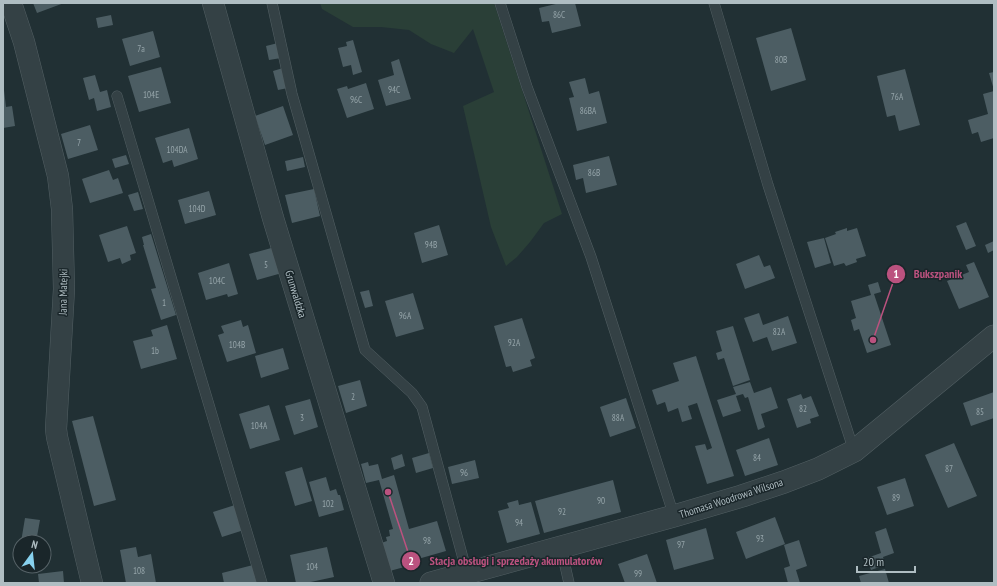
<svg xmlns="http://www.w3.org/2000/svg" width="997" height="586" viewBox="0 0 997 586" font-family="'PT Sans Narrow',sans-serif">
  <rect width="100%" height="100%" fill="#213034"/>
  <!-- green -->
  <path fill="#2a3f37" d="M320 3H494L562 214 544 223 530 242 517 257 506 266 491 227 463 106 494 92 473 29 454 53 431 44 409 30 381 27H353L322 9Z"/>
  <!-- building -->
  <path fill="#4c5d63" d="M33 3H64L37 13Z
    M560 3H575L581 26 552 33 549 21 542 22 539 8Z
    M111 15 113 25 98 28 96 18Z
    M791 28 806 80 771 91 756 38Z
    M153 31 160 57 130 66 122 39Z
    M353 40 362 72 353 75 351 65 343 67 338 48 347 46 346 42Z
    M278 43 281 58 269 60 266 46Z
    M399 59 411 99 386 106 378 80 394 75 391 62Z
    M161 67 171 103 139 112 128 76Z
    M283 68 288 88 278 90 273 71Z
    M905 69 920 125 899 131 895 115 887 117 877 76Z
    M994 72V90L989 73Z
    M95 75 100 92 107 90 111 107 97 111 94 98 89 100 83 78Z
    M585 78 589 94 599 91 607 123 577 131 569 98 574 97 569 82Z
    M366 83 374 109 347 118 337 89 347 86 348 89Z
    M3 90H4L6 107 12 106 15 126 3 128Z
    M994 91V138L981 142 978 132 972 134 968 120 988 114 983 94Z
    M283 106 293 135 265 145 255 116Z
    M90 125 98 150 68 159 61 134Z
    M189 128 198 159 174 167 172 160 163 163 155 138Z
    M126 155 129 164 115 168 112 159Z
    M609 156 617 185 586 193 583 178 576 180 573 165Z
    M303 157 305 167 287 171 285 161Z
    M109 170 113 180 118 178 123 193 90 203 82 179Z
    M314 189 320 216 292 223 285 195Z
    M209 191 216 215 185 224 178 200Z
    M138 192 143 209 134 211 128 195Z
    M966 222 976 246 966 250 956 226Z
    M439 225 448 255 422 263 414 233Z
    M127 226 136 253 130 255 131 260 122 264 120 258 108 262 99 235Z
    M847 228V231L857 228 866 256 856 259 857 262 846 266 844 263 834 266 825 238 836 234 835 232Z
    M151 234 176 315 161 320 151 289 156 288 143 245H144L142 237Z
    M824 238 831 263 815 268 807 242Z
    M994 241V250L988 253 985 245Z
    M275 247 282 273 257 280 249 254Z
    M759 255 764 267 770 265 775 278 745 289 736 264Z
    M974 262 989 297 959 309 947 281 969 272 966 265Z
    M229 263 238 294 228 297 227 294 206 300 198 273Z
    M878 282 881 292 874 294 891 345 867 353 859 329 854 331 851 320 856 318 851 301 871 295 868 285Z
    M369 290 373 306 365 308 360 292Z
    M413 293 424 329 396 337 385 301Z
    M759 313 763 325 788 316 797 343 772 351 767 337 753 342 744 318Z
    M522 318 535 358 530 360 532 366 513 372 511 366 506 367 494 326Z
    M241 320 243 327 248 325 256 353 227 362 218 335 224 333 221 326Z
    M167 325 177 359 141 369 133 341 153 336 151 330Z
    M733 326 750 380 733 386 724 358 718 360 716 353 722 351 716 331Z
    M283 348 289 369 261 378 255 356Z
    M696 356 734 476 707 484 695 446 705 444 707 450 712 448 697 403 688 406 692 419 682 422 678 408 668 412 665 402 657 405 652 390 679 381 673 363Z
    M360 380 367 406 346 413 338 386Z
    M750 382 754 393 771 387 778 408 761 414 765 427 758 430 748 397 745 398 743 394 736 396 741 411 723 417 717 400 736 394 733 387Z
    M994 392V418L971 426 963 403Z
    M801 394 803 399 811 396 819 416 810 419 811 423 797 428 787 399Z
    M626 398 636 428 610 437 600 407Z
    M310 399 318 427 294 435 285 406Z
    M269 405 280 440 250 449 239 414Z
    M93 416 116 500 94 506 72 421Z
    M769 438 778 465 745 476 736 450Z
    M954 443 977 496 948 508 925 455Z
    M429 453 433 468 416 473 412 458Z
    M402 454 405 466 394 470 391 458Z
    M475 460 479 478 452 484 448 467Z
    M368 462 369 466 378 464 382 479 394 475 409 529 437 521 446 551 418 559 419 563 386 572 378 544 387 541 386 537 390 536 389 530 393 529 379 480 366 483 361 464Z
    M302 467 312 501 295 506 285 472Z
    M326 477 330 491 336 489 338 495H340L344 510 319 517 309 482Z
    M905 478 914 506 887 515 877 487Z
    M613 480 621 512 544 533 535 501Z
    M518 500 519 505 531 502 540 534 507 543 498 511 509 508 507 503Z
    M235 505 244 530 222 537 213 512Z
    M775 517 785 544 746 559 736 532Z
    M25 518 40 520 36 542H21Z
    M706 528 714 559 674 570 666 540Z
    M886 528 894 553 883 557 885 565 871 570 867 558 881 553 875 532Z
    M799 540 807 566 796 570 800 583H788L784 568 790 566 784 545Z
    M136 547 138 557 151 554 156 583H126L120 550Z
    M327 547 334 577 306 583H296L290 555Z
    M647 554 657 583H625L618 564Z
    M253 565 258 583H224L222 573Z
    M885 569 889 583H861L859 576Z
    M63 571 64 583H39L38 574Z"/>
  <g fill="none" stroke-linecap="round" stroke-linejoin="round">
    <!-- service casing -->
    <g stroke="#525f63" stroke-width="11">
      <path id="service" d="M272 3 292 94 365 350 412 393 422 407 467 573
        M500 3 527 87 591 257 674 516
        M714 3 768 185 854 451
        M117 96 262 583
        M561 548 569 583"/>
    </g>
    <!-- minor casing -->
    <g stroke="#525f63" stroke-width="22">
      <path id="minor" d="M11 3 24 42 58 176 62 209 64 289 56 429 57 437 92 583
        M213 3 273 218 384 583"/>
    </g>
    <!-- tertiary casing -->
    <g stroke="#525f63" stroke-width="23">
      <path id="tertiary" d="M431 583 674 516 742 496 784 482 818 469 854 451 994 336"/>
    </g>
    <!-- service -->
    <use href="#service" stroke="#344145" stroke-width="10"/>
    <!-- minor -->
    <use href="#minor" stroke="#344145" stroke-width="21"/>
    <!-- tertiary -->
    <use href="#tertiary" stroke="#344145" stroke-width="22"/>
  </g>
  <g text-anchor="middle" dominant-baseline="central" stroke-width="3" stroke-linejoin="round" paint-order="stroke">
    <!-- number labels -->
    <g font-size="9" fill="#96a5aa">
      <text x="559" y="14">86C</text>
      <text x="141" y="48">7a</text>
      <text x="781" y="59">80B</text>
      <text x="394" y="89">94C</text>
      <text x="151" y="94">104E</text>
      <text x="897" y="96">76A</text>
      <text x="356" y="99">96C</text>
      <text x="588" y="110">86BA</text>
      <text x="79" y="142">7</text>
      <text x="177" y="149">104DA</text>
      <text x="594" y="172">86B</text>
      <text x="197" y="208">104D</text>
      <text x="431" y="244">94B</text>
      <text x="266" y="264">5</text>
      <text x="217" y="280">104C</text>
      <text x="164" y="302">1</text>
      <text x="405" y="315">96A</text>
      <text x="779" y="331">82A</text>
      <text x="514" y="342">92A</text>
      <text x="237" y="344">104B</text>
      <text x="155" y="350">1b</text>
      <text x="353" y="396">2</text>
      <text x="803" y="408">82</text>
      <text x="980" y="411">85</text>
      <text x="302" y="417">3</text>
      <text x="618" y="417">88A</text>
      <text x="259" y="425">104A</text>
      <text x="757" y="457">84</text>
      <text x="949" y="468">87</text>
      <text x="464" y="472">96</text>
      <text x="896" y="497">89</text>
      <text x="601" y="500">90</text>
      <text x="328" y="503">102</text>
      <text x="562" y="511">92</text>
      <text x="519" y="522">94</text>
      <text x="760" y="538">93</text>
      <text x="427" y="540">98</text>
      <text x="681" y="544">97</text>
      <text x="312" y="566">104</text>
      <text x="139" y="570">108</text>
      <text x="638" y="573">99</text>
    </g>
    <!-- street labels -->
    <g font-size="11" fill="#afbdc2" stroke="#1a262a">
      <text transform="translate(63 292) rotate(-89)">Jana Matejki</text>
      <text transform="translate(296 294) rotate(73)">Grunwaldzka</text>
      <text transform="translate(731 498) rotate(-18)">Thomasa Woodrowa Wilsona</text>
    </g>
  </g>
  <!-- callouts -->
  <path fill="none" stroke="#bb527f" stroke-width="1.5" d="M873 340L896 274M388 492L411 561"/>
  <g fill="#bb527f" stroke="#1a262a" stroke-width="1.5">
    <circle cx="873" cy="340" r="4"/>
    <circle cx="388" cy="492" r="4"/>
    <circle cx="896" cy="274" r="10"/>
    <circle cx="411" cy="561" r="10"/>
  </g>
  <g font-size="12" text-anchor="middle" font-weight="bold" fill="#fff">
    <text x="896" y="278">1</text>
    <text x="411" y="565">2</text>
  </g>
  <g font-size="12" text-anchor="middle" font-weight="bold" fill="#bb527f" stroke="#1a262a" stroke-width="3" stroke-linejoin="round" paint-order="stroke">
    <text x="938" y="278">Bukszpanik</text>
    <text x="516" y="565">Stacja obsługi i sprzedaży akumulatorów</text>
  </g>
  <!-- border -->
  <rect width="997" height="586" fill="none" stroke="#afbdc2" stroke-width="8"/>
  <!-- north arrow -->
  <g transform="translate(32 554) rotate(15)"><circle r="19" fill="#1a262a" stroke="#566267"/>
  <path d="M0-3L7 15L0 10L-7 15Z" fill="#87d1ee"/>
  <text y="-6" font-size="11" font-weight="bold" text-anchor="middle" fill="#afbdc2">N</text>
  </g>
  <!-- scale -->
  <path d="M857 566v6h58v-6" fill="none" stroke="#afbdc2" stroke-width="2"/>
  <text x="863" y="566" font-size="12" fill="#afbdc2" stroke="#1a262a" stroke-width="3" paint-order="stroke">20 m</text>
</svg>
